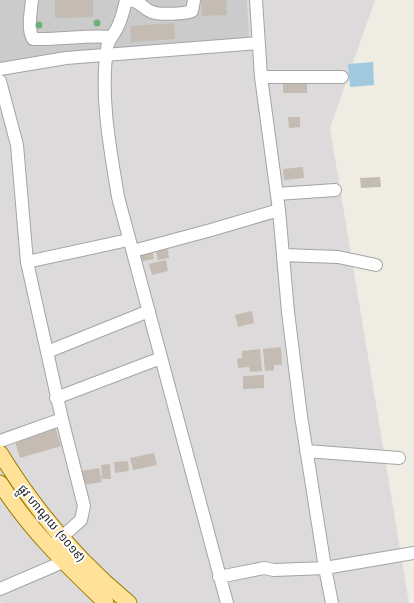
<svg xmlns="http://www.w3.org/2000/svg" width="414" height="603" viewBox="0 0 414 603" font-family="Mulish,'Noto Sans Khmer',sans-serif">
  <rect width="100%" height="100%" fill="#efede3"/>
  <!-- residential -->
  <path fill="#dcdada" d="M0 0H375L330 128 409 603H2L0 601Z"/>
  <!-- religious -->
  <path fill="#cbcbcb" d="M0 0H247L249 38 0 63Z"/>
  <!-- water -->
  <path fill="#a0c8df" d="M373 62 374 85 350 87 348 64Z"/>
  <!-- building -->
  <path fill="#c4bcb2" d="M55 0H93V17L55 18Z
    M201 0H226L227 15 202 16Z
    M174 23 175 39 131 42 130 26Z
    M283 79H307V93H283Z
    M288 117H300V127L289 128Z
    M303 167 304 178 284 180 283 169Z
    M380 177 381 187 361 188 360 178Z
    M167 245 169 258 158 260 155 247Z
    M152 249 154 259 138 262 136 252Z
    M166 260 168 271 152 275 149 264Z
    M252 311 254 323 238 327 235 315Z
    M281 347 282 365H274V370L265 371 263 349Z
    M260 349 262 371 250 372 249 367 238 368 237 359 242 358V351Z
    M264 375V388L243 389V376Z
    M55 426 61 446 20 458 14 438Z
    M154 453 157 465 133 470 130 458Z
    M128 461 129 471 115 473 114 462Z
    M110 464 111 479H102L101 465Z
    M99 468 102 482 83 485 81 471Z"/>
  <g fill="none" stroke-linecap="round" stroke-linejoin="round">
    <!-- minor casing -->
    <g stroke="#a4a4a4" stroke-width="14">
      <path id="minor" d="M32 0C31 12 27 29 33 39 59 40 85 35 111 37
        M126 0C124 9 122 18 118 26 115 34 108 39 107 48 100 97 110 148 118 197L227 603
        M131 0C142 2 143 9 152 12 159 15 185 14 192 11L194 0
        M256 0 261 77 279 210 288 312 301 416 325 568 332 603
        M0 69 66 58 259 43
        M261 77H342
        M0 81 17 145 27 262 62 419 0 441
        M277 194 335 190
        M133 251 211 230 279 210
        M283 255 338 257 376 265
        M27 262 128 240
        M47 352 149 311
        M56 398 161 358
        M306 451 399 458
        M55 543 81 520 84 506 62 419
        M219 577 264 568 274 570 325 568 414 553
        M0 589 63 562"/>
    </g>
    <!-- major casing -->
    <g stroke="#977c00" stroke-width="17">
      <path id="major" d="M0 453C35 510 78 561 129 603
        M0 483C29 529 67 566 106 603"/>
    </g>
    <!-- minor -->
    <use href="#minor" stroke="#fff" stroke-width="12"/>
    <!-- major -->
    <use href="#major" stroke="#ffe298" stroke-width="15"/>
  </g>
  <!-- trees -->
  <g fill="#6eb279">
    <circle cx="97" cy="23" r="3.5"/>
    <circle cx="39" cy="25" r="3.5"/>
  </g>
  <g text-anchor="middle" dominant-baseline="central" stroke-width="4" stroke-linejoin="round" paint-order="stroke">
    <!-- street labels -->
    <g font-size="12" fill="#1d1d1d" stroke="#fff">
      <text transform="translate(52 523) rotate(50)">ផ្លូវ ហាណូយ (១០១៩)</text>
    </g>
  </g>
</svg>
